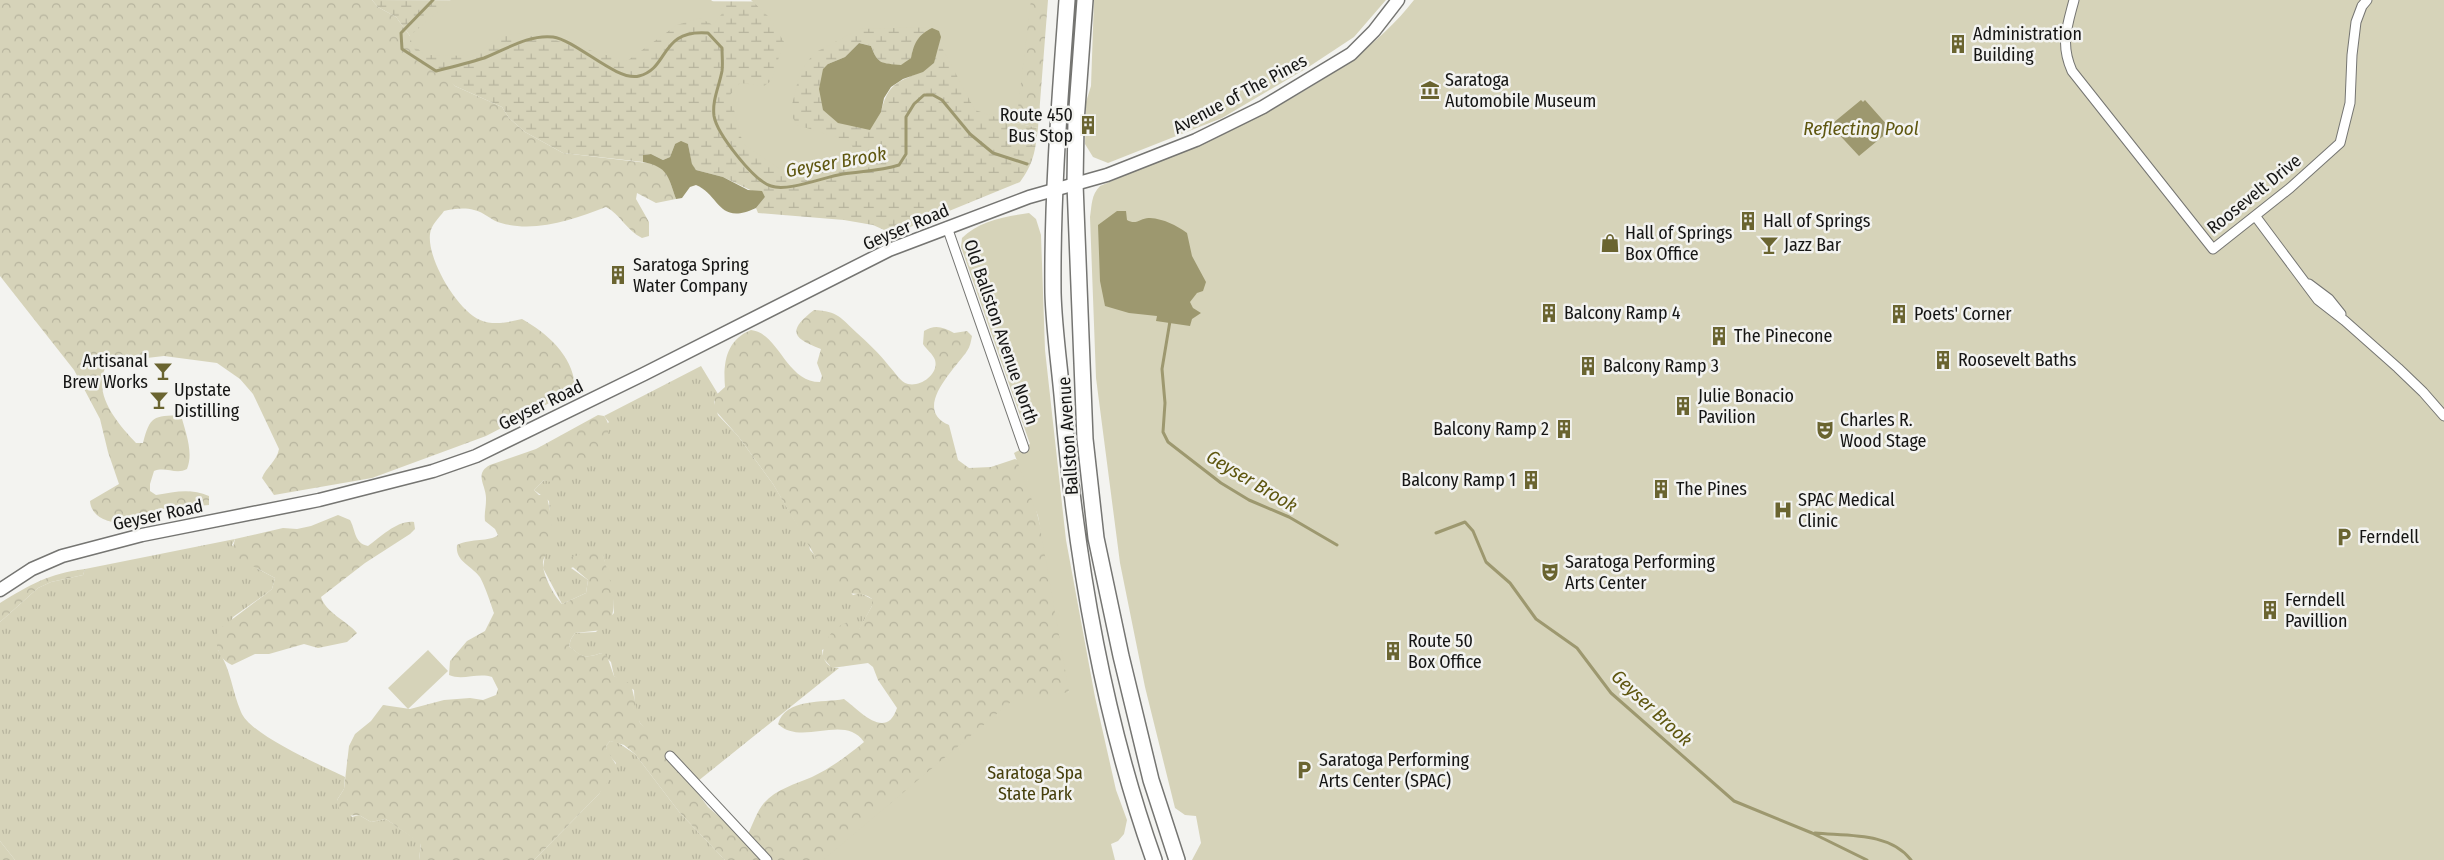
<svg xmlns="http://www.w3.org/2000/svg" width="2444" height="860" viewBox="0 0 2444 860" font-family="'Fira Sans Condensed',sans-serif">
  <defs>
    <pattern id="grass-tufts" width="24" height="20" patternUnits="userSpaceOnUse" patternTransform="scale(1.25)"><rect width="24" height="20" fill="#d6d3b9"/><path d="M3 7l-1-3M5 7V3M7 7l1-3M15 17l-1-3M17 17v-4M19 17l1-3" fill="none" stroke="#b7b49e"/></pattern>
    <pattern id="forest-crowns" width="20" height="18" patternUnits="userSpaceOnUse" patternTransform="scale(1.25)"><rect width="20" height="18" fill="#d6d3b9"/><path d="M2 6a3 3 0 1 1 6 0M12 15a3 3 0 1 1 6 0" fill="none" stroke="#b7b49e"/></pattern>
    <pattern id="wetland-marsh" width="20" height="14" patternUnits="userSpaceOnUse" patternTransform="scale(1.25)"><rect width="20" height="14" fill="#d6d3b9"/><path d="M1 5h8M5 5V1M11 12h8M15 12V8" fill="none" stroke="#b7b49e"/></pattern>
  </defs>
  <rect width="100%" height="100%" fill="#f3f3f0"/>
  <!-- grass -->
  <path fill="url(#grass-tufts)" d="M701 366 718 394 714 402 718 415 738 436 773 484 809 544 810 550 853 595 860 593 872 599V606L859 630 822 650C823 661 828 668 839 668L693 785 640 723 635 710 634 690 614 676 611 662 601 653C585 659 581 657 569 646L571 639 575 633 596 632 614 613 613 599 603 555 571 568 588 580 586 593 562 604 543 568 545 555 552 543 549 501 534 490 544 480 551 481 609 422 604 416Z
    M235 539 232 545 258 569 275 578 272 589 267 593 233 617 218 650C231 669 232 691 241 712 250 735 321 765 345 777L344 789 337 800 352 817 359 815 371 822 386 819 421 843 419 860H15L0 841V622L38 588 51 582 83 575 85 569Z
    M610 741 617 742 635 754 680 813 725 860H534L599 794 616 763 607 753 606 746Z"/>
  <!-- forest -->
  <path fill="url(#forest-crowns)" d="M0 0H372L378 7 396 17 410 36 455 86 502 107 509 118 525 132 563 153 656 164 667 173 676 199 656 203 637 193 636 199 649 222V236L642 238C626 230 620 214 606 207 574 219 536 233 501 223 492 221 484 212 474 210 464 207 453 209 444 211 439 218 431 225 430 234 427 259 457 310 480 320 494 326 509 322 522 319 547 333 572 355 575 385L561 397 486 436 372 478 274 495 262 478C266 467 277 461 279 449L253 394 240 379 217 363 164 356 121 361 106 366C92 394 117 423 136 443H143C150 416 153 416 181 415 185 431 194 452 187 469 176 475 165 466 154 471L150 484V491L156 495C175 492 190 488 209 496V505L162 509 120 523C106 522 91 516 90 501L119 484 108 452 100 419 74 370 0 276Z
    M848 0H1048L1038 128 1012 122Z
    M814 310C838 311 841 318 857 333 868 343 879 353 889 366 895 372 900 382 908 384 921 387 939 374 935 360 933 354 926 349 923 344L924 331C935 324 943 327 954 333L967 331 972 336C971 341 970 347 967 351 956 368 911 409 949 425L958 460 969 468 991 467 1015 459 1021 462 1034 501 1079 682 890 860H725L680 813 635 754 624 745 610 741 606 746C608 756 616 760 617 770L599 794 534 860H419L421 844 386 819 371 822 359 815 345 816 340 812 337 800 344 789 349 746 355 734 371 721 383 705 410 709 444 700 470 698 483 700 496 695 498 689 492 677C478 672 463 681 449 675L450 661 467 641 485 631 494 613C492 607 483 580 479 576 470 565 455 561 457 545 472 538 489 542 498 535L495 529 485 521C484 513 486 508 486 500 487 486 473 474 490 465L536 449 598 415 604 416C624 441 574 470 557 484L544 480 534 490 539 495H546C550 504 554 535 552 545 550 551 544 555 543 562 542 574 554 596 562 604L586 593 588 580 567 562 571 557 597 551 603 554C608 577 624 612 603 630L575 633 571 639 569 646C582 657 585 659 601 653L607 656 614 676 631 684 640 723 664 747 708 807 742 836 748 834C753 824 757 811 764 803 776 789 796 784 812 777 831 768 847 756 864 742 844 713 802 747 778 724 785 698 823 703 844 699 858 709 886 742 897 708L878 680 873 667 868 663 832 668 823 658C822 641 833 627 848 622L859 629 872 606V599C860 589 847 599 833 587L773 484 738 436 714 409 715 396 725 387C723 363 726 340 751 330 779 333 786 382 820 382L822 376 817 363 821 349C791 338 788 330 814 310Z
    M338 515 350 520C356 531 354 543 368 546 381 537 397 520 414 522L415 529 410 534 365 563 321 597C325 612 347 621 357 633L347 642 318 648 304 644 269 654H255L232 665C218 659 214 644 218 630L267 593 272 589 275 578 236 557 232 551 235 539 283 528 297 529 311 526Z
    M85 569 83 575 51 582 38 588 0 622V603C31 584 48 574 85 569Z
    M0 841 15 860H0Z"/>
  <!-- wetland -->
  <path fill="url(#wetland-marsh)" fill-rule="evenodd" d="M372 0 916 2 1012 122 1038 128C1035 151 1034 163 1020 182L893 234 873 225 844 220 758 213 756 208 765 197 723 177 696 170 692 165 688 144H675L670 157 663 160 651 154 643 155V162L563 153 525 132 509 118 502 107 455 86 423 61 410 43V36L396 17 378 7ZM859 43 871 46C878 65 882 63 901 66L911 58 914 45 936 49 934 63C908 84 890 73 881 112L828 64 845 57Z"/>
  <!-- park -->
  <path fill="#d6d3b9" d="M451 0H711L724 11 713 25 700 18 677 25 627 61 530 33 505 35 472 56 425 55 412 44V34Z
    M751 0H1031L1016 124 975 110 931 27 860 29 814 53 800 72 790 113 797 125 849 141 860 159 780 169 743 144 730 95 740 83 764 86 771 81 784 42 769 17Z
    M1094 0H1386L1354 37 1307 68 1222 118 1108 163 1093 157 1085 144 1086 102 1091 86Z
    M1414 0H2444V860H1192L1201 843 1196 816 1185 815 1175 808 1145 687 1120 563 1096 378 1090 217C1092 205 1091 195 1100 186 1203 142 1344 90 1414 0Z
    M1029 213 1036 219 1041 235 1045 350 1066 540 1095 697 1116 790 1127 820 1124 834 1118 841 1111 844 1115 860H823L1012 701 1069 692 1038 516 1014 453 1030 444 961 247 962 238C978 221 1007 216 1029 213Z
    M428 650 448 671 408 709 388 688Z"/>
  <!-- water -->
  <path fill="#9d986f" d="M932 28 939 31 941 37 934 63 923 72 903 79 891 87 884 98 881 112 870 130 838 123 823 110 819 89 823 69 828 64 845 57 859 43 871 46C878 65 882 63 901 65L911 58C914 43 918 35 932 28Z
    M1861 100 1863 102 1865 100 1889 127 1886 129 1888 132 1859 156 1832 127 1835 125 1833 123Z
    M681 141 688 144 692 164 696 170 723 177 748 190 762 191 765 197 756 208C718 226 720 195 696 185L690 187 682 198 676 199C668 176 668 167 643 162V155L651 154 663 160 670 157 675 144Z
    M1117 211H1126L1127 220C1137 226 1141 217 1150 218 1164 219 1176 225 1187 233L1192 256 1206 282 1203 291 1197 293 1190 302 1193 308 1201 313 1192 319 1190 326 1156 321 1157 316 1129 313 1105 306 1100 281 1098 225Z"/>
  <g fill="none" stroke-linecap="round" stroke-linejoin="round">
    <!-- stream -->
    <path stroke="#9d986f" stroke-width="3" d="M433 0 401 33 402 49 436 71C452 67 468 63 484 58 505 50 529 34 553 37 576 40 617 82 639 76 670 68 659 29 708 33L722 48C722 56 723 64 722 71 719 87 712 100 714 116 717 134 754 181 771 186 788 192 824 177 843 174 862 171 880 171 899 165L906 154V117L914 104 924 95H933L942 100 970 134 993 153 1027 164
      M1170 321 1162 369 1165 403 1163 432 1168 442 1221 483 1249 500 1289 517 1337 545
      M1436 533 1465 522 1473 531 1486 562 1510 583 1536 619 1577 648 1611 693 1734 801 1812 833 1867 860
      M1815 833C1847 836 1890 832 1911 860"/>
    <!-- street casing -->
    <g stroke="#757572" stroke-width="11">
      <path id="street" d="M2074 0C2067 27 2060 44 2072 71L2213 249 2290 188 2340 143 2350 103 2352 55 2356 22 2362 6 2367 0
        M2256 217 2318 300 2345 321 2398 368 2423 392 2444 416
        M947 227 1024 448
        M2309 284 2329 299 2341 314
        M670 756 767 860"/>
    </g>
    <!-- secondary casing -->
    <g stroke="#757572" stroke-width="15">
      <path id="secondary" d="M0 590 32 569 62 556 142 535 319 500 433 471 476 456 644 374 889 250 1029 197 1107 175 1196 140 1263 107 1351 54 1374 31 1398 0"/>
    </g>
    <!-- highway casing -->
    <g stroke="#757572" stroke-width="18">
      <path id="highway" d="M1067 0C1060 97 1052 195 1053 293 1054 330 1060 369 1063 406 1076 557 1103 717 1154 860
        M1085 0 1076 122 1075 184 1085 439 1096 538 1121 656 1151 780 1177 860"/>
    </g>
    <!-- street -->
    <use href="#street" stroke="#fff" stroke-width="9"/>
    <!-- secondary -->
    <use href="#secondary" stroke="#fff" stroke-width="12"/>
    <!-- highway -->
    <use href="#highway" stroke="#fff" stroke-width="15"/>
  </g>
  <!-- icons -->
  <defs>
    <g id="building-bare" transform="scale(1.5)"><path d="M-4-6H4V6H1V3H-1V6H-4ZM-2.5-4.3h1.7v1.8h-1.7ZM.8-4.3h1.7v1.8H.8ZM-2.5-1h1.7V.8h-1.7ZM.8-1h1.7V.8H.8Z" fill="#6a6430" stroke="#f3f3f0" stroke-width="2.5" paint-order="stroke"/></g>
    <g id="museum-bare" transform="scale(1.5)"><path d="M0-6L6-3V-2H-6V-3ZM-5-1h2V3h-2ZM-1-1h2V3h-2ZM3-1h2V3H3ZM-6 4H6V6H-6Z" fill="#6a6430" stroke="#f3f3f0" stroke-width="2.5" paint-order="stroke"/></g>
    <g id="shop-bare" transform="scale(1.5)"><path d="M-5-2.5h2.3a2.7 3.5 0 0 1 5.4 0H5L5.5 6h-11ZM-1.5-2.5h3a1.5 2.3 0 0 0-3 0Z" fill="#6a6430" stroke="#f3f3f0" stroke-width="2.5" paint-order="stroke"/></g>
    <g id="bar-bare" transform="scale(1.5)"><path d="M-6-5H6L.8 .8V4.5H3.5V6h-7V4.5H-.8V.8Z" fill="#6a6430" stroke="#f3f3f0" stroke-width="2.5" paint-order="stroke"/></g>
    <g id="theatre-bare" transform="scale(1.5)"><path d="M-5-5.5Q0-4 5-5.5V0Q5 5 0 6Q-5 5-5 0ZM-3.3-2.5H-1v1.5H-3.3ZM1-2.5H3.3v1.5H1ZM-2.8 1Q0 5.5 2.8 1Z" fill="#6a6430" stroke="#f3f3f0" stroke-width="2.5" paint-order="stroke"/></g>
    <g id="hospital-bare" transform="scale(1.5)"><path d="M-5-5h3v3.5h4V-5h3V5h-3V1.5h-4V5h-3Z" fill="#6a6430" stroke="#f3f3f0" stroke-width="2.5" paint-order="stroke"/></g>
    <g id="parking-bare" transform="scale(1.5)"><path d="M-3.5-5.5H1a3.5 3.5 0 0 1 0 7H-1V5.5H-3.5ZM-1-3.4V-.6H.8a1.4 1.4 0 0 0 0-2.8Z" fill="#6a6430" stroke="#f3f3f0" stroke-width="2.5" paint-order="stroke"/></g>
  </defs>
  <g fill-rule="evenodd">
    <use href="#building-bare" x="1958" y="44"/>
    <use href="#museum-bare" x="1430" y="90"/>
    <use href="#building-bare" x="1088" y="125"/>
    <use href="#building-bare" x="1748" y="221"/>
    <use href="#shop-bare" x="1610" y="243"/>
    <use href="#bar-bare" x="1769" y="245"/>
    <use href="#building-bare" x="618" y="275"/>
    <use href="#building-bare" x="1549" y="313"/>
    <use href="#building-bare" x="1899" y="314"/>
    <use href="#building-bare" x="1719" y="336"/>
    <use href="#building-bare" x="1943" y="360"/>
    <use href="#building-bare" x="1588" y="366"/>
    <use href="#bar-bare" x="163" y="371"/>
    <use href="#bar-bare" x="159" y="400"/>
    <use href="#building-bare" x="1683" y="406"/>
    <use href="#building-bare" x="1564" y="429"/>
    <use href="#theatre-bare" x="1825" y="430"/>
    <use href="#building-bare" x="1531" y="480"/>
    <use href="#building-bare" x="1661" y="489"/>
    <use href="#hospital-bare" x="1783" y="510"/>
    <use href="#parking-bare" x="2344" y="537"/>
    <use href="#theatre-bare" x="1550" y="572"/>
    <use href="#building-bare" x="2270" y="610"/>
    <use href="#building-bare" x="1393" y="651"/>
    <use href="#parking-bare" x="1304" y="770"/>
  </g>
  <g text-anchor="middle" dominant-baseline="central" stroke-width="5" stroke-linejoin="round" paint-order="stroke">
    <!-- poi labels -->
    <g font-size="18" fill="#151514" stroke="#f3f3f0" text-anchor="start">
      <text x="1973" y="34">Administration<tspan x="1973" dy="21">Building</tspan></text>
      <text x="1445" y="80">Saratoga<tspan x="1445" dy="21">Automobile Museum</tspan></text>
      <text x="1073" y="115" text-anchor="end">Route 450<tspan x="1073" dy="21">Bus Stop</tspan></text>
      <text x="1763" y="221">Hall of Springs</text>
      <text x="1625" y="233">Hall of Springs<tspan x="1625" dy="21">Box Office</tspan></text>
      <text x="1784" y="245">Jazz Bar</text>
      <text x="633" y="265">Saratoga Spring<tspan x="633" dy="21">Water Company</tspan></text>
      <text x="1564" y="313">Balcony Ramp 4</text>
      <text x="1914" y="314">Poets' Corner</text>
      <text x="1734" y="336">The Pinecone</text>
      <text x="1958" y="360">Roosevelt Baths</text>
      <text x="148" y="361" text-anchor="end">Artisanal<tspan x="148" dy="21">Brew Works</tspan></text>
      <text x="1603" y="366">Balcony Ramp 3</text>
      <text x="174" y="390">Upstate<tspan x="174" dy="21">Distilling</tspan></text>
      <text x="1698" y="396">Julie Bonacio<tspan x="1698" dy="21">Pavilion</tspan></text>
      <text x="1840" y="420">Charles R.<tspan x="1840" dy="21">Wood Stage</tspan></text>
      <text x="1549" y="429" text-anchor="end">Balcony Ramp 2</text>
      <text x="1516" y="480" text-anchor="end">Balcony Ramp 1</text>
      <text x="1676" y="489">The Pines</text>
      <text x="1798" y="500">SPAC Medical<tspan x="1798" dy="21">Clinic</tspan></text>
      <text x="2359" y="537">Ferndell</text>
      <text x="1565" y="562">Saratoga Performing<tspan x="1565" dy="21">Arts Center</tspan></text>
      <text x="2285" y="600">Ferndell<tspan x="2285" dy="21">Pavillion</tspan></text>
      <text x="1408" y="641">Route 50<tspan x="1408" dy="21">Box Office</tspan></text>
      <text x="1319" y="760">Saratoga Performing<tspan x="1319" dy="21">Arts Center (SPAC)</tspan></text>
    </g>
    <!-- street labels -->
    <g font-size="18" fill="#151514" stroke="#f3f3f0">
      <text transform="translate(1240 94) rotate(-28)">Avenue of The Pines</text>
      <text transform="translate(2254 194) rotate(-39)">Roosevelt Drive</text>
      <text transform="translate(906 227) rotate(-23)">Geyser Road</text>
      <text transform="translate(1001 332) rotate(71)">Old Ballston Avenue North</text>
      <text transform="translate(541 405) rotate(-26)">Geyser Road</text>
      <text transform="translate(1068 436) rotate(-94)">Ballston Avenue</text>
      <text transform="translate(158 515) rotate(-12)">Geyser Road</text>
    </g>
    <!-- park labels -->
    <g font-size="18" fill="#463f0b" stroke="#f3f3f0">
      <text x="1035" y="773">Saratoga Spa<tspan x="1035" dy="21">State Park</tspan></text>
    </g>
    <!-- water labels -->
    <g font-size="19" font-style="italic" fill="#5e560f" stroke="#f3f3f0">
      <text x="1861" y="128">Reflecting Pool</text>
      <text transform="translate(836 162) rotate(-10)">Geyser Brook</text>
      <text transform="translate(1252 481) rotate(31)">Geyser Brook</text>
      <text transform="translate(1652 708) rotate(43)">Geyser Brook</text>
    </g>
  </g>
</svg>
